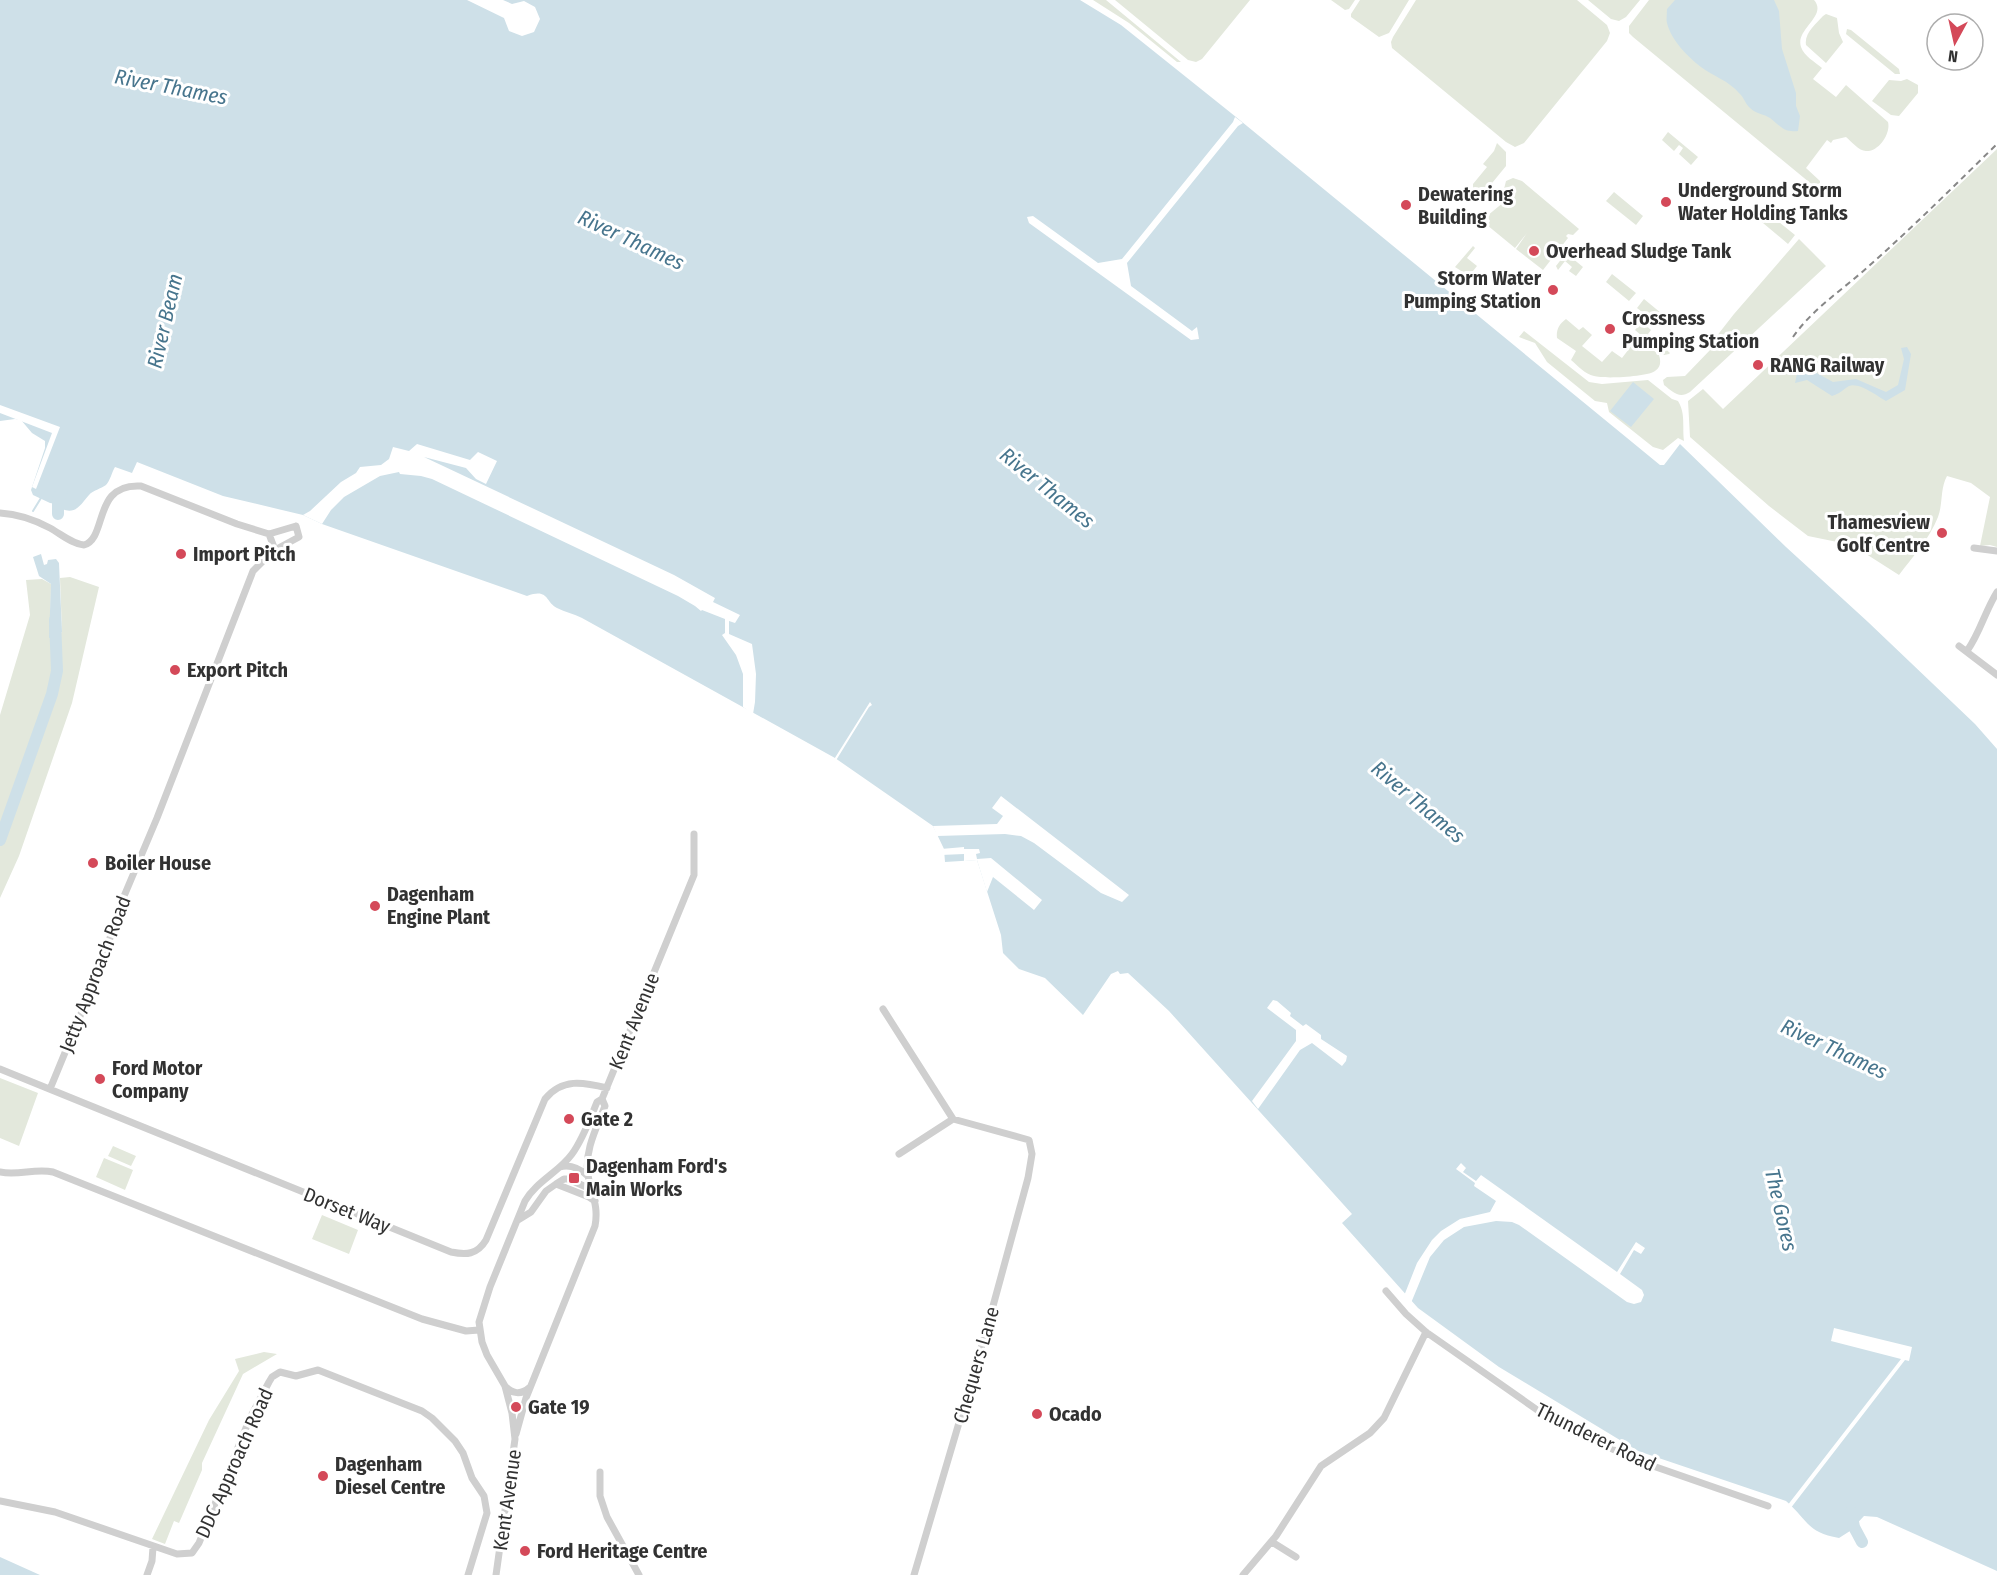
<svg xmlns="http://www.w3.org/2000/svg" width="1997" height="1575" viewBox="0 0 1997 1575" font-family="'Fira Sans Condensed',sans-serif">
  <rect width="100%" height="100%" fill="#fff"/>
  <!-- green -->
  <path fill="#e3e8dc" d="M1093 0H1106L1181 62H1177L1129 23Z
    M1115 0H1250L1202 59 1196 62 1188 60Z
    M1331 0H1355L1349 9 1345 10Z
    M1360 0H1409L1389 33 1379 37 1351 17V14Z
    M1416 0H1577L1607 25 1610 33 1607 41 1524 143 1515 147 1506 142 1392 48 1391 42 1393 37Z
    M1588 0H1640L1626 17 1619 21 1611 19Z
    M1649 0H1814C1828 16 1795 29 1801 47 1804 56 1815 62 1822 68L1813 79 1836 97 1846 85 1888 122C1891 133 1879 152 1866 151 1859 151 1851 141 1846 137L1833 140 1831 143 1827 140 1806 168 1820 181V185L1815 187 1633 37 1629 33V26Z
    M1826 14 1837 18 1839 33 1843 42 1826 63 1806 45C1804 33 1816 24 1823 16Z
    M1847 29 1851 30 1899 69 1900 74H1895L1846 34Z
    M1907 79 1918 85V93L1899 116 1891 115 1872 101 1889 80 1901 81Z
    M1668 132 1698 157 1691 165 1679 154 1683 148 1679 145 1674 151 1662 140Z
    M1497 143 1506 152V166L1488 188 1477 193 1473 188V184L1487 167 1483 164 1494 151Z
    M1997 149V547L1990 545 1980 546 1990 497 1971 483 1947 476C1940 489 1943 504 1938 517 1929 540 1913 556 1899 575L1852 545 1808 536 1769 506 1690 437 1688 401 1703 389 1723 409Z
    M1513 178 1522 181 1579 229 1573 235 1568 234 1566 236 1568 238 1543 270 1516 249 1527 233 1515 248 1487 225 1490 221 1487 216 1504 202 1508 196 1504 189 1506 181Z
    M1614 192 1643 216 1636 225 1606 201Z
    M1764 210 1795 235 1788 244 1757 218Z
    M1799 239 1826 266 1690 392C1679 399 1673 392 1664 385L1663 380 1667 377 1685 376 1712 348 1716 337 1734 314Z
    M1473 246 1475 248 1467 258 1477 266 1469 276 1455 267Z
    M1566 253 1583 267 1576 276 1569 271 1572 267 1565 261 1558 270 1556 266Z
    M1612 274 1636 293 1629 301 1606 282Z
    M1644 299 1667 318 1660 326 1637 308Z
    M1566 319 1579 330 1583 327 1592 335 1582 346 1602 362 1612 351 1622 358 1632 345 1627 340 1633 333 1659 355C1661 361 1661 367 1655 371 1647 377 1603 379 1594 376 1585 374 1578 366 1571 360L1576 351 1557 338C1556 330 1559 324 1566 319Z
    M1642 322 1651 330 1648 334 1656 340 1661 335 1659 343 1670 353 1669 354 1664 355 1635 330Z
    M1524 331 1589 382 1602 384 1648 380 1672 399 1678 401C1686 414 1682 427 1684 441L1678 438 1663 450 1653 447 1609 412 1607 403 1595 401 1547 362 1535 343 1519 337Z
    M70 577 99 587 72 703 19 856 0 898V715L30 615 26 580 42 579 51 584 50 638 62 632 60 578Z
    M0 1078 38 1093 19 1146 0 1138Z
    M113 1146 136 1156 131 1166 108 1156Z
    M104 1158 133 1170 125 1190 96 1177Z
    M322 1215 358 1230 349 1254 312 1239Z
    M264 1352 277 1354 243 1374 202 1463V1470L179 1523 174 1521 165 1544 152 1539 209 1420 239 1371 235 1359Z"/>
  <!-- water -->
  <path fill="#cee0e8" d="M0 0H1080L1121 25 1236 117 1660 465H1664L1680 444 1786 547 1868 622 1975 724 1997 749V1571L1877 1517 1864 1516 1850 1531 1839 1538C1806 1532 1808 1520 1786 1501L1638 1451 1499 1367 1418 1308 1342 1223 1352 1214 1169 1011 1128 973 1120 974 1118 971 1111 974 1083 1015 1045 978 1019 969 1003 953 1001 935 977 860 945 862 944 849 933 826 835 758 582 618C574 614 565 612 557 608 545 602 549 588 527 596L322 524 303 515 223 496 137 462 132 473 115 467C112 472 110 481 106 485 101 489 93 490 89 495 81 504 76 515 62 509V505L50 503 33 495 31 490 45 448V441L32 433 21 420 15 419 0 421Z
    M1675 0H1774L1779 11 1782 49 1796 93V106L1800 116 1798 131C1784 133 1780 126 1770 118 1764 114 1756 114 1750 108 1745 104 1744 97 1739 93 1729 81 1713 76 1701 67 1688 57 1671 40 1667 23 1666 19 1667 14 1667 9Z
    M1907 347 1911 354 1905 390 1886 401C1877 396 1859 382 1849 386 1843 389 1842 393 1832 396L1807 380 1795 383 1798 369 1807 361 1813 371 1833 382 1856 379 1886 392 1898 385 1904 359 1901 348Z
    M1633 382 1654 399 1631 427 1610 411Z
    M41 554 44 565 47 564 48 560 56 559 59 563 62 632 49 638 51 584 39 576 33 557Z
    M0 1557 40 1575H0Z"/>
  <!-- pier -->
  <path fill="#fff" d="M467 0H503L512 4 524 1 535 7 540 19 534 32 522 36 509 31 504 18Z
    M1235 117 1243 123 1238 126 1127 263 1131 286 1192 331 1197 327 1199 339 1191 340 1029 223 1027 217 1033 216 1098 263 1122 259 1233 122Z
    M0 405 60 427 36 489 32 487 52 433 0 413Z
    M417 444 470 460 478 452 497 461 486 484 476 479 466 468 424 457 674 575 715 598 713 602 740 615 735 623 729 621V634L752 644 756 674 755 702 753 714 743 707V674L736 655 722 635 725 633V619L702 610 701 611 695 606 678 596 432 479 421 476 400 474 399 472 380 476 344 497 331 510 322 524 303 515 310 511 341 482 356 473 360 467 381 465 389 459 393 447 409 451Z
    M870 702 872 705 869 707 835 762 833 761Z
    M1001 796 1129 895 1122 902 1101 893 1034 843 1021 836 1005 834 937 836 933 826 997 824 1003 816 992 808Z
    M964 847V849H979L980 853 976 854 977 859 991 858 1042 900 1034 910 993 877 987 892 977 860 964 861V854L941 855V849Z
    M1273 1000 1277 1001 1291 1013 1290 1016 1303 1026 1306 1024 1321 1035V1039L1347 1056 1346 1061 1342 1066 1312 1043 1300 1050 1258 1109 1252 1101 1296 1041V1030L1267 1008Z
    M1461 1163 1466 1168 1463 1172 1476 1181 1481 1175 1617 1272 1636 1242 1645 1248 1641 1254 1634 1250 1620 1274 1642 1290 1644 1295 1641 1302 1634 1304 1627 1302 1519 1225 1512 1222 1496 1221 1464 1227 1444 1240 1430 1257 1411 1303 1404 1296 1417 1263 1432 1240 1441 1231 1460 1219 1490 1212 1496 1201 1474 1186 1475 1183 1456 1169Z
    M1834 1328 1912 1347 1909 1361 1905 1360 1790 1509 1787 1506 1901 1359 1831 1341Z"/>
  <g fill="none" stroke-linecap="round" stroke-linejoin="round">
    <!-- stream -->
    <path stroke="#cee0e8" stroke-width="2" d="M33 511 41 498"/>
    <!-- river -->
    <path stroke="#cee0e8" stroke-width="12" d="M58 514V500L62 490
      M0 840 52 694 57 671 55 620
      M1851 1512 1854 1527 1862 1542"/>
    <!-- minor -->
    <path stroke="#cfcfcf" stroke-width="7" d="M0 513C17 514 35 520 50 528 61 534 72 544 84 545 108 538 92 483 141 486L237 524 269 534 275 550
      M1974 548 1997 551
      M1959 646 1997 675
      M1967 651C1980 633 1985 611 1997 592
      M883 1009 953 1119
      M0 1069 451 1252C466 1255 477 1255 486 1240L545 1099C562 1078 583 1082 607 1088
      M50 1089 104 958 119 908 157 818 253 571 273 551 299 537 296 526 269 534
      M899 1154 953 1119 1029 1140 1032 1154 1028 1178 987 1328 914 1575
      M560 1167C570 1164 580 1169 588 1176
      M0 1172C18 1176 35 1168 53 1172L422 1319 466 1331 479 1330
      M556 1184 564 1179H568L593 1190
      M518 1220 531 1212 546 1191 556 1184 589 1197 595 1201
      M1386 1291 1406 1314 1426 1332 1543 1414 1630 1458 1768 1506
      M505 1386C512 1394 521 1395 529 1388
      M516 1434 526 1398 595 1226C599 1205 591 1194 588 1175 584 1151 597 1127 605 1106L602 1099
      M600 1472V1496L607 1517 639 1575
      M0 1501 55 1512 177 1554 192 1553 199 1543 250 1418 269 1382 272 1377 280 1372 296 1376 318 1370 422 1411 432 1418 455 1441 463 1453 472 1478 484 1496 487 1513 468 1575
      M1272 1542 1296 1557
      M147 1575 152 1561 153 1547
      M496 1575 515 1439 512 1413 505 1386 487 1355 482 1342 479 1322 490 1287 525 1201C537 1181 559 1172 572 1154 583 1139 590 1119 597 1102L602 1099 694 875V834
      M1243 1575 1276 1536 1321 1466 1370 1433 1384 1418 1426 1332"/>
    <!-- rail -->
    <path stroke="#878787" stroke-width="2" stroke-dasharray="6 4.5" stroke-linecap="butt" d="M1793 337C1813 308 1844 289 1870 265 1914 226 1955 185 1997 144"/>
  </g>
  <!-- markers -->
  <g fill="#d44959" stroke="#fff" stroke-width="2">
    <circle cx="1666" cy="202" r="6"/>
    <circle cx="1406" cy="205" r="6"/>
    <circle cx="1534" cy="251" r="6"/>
    <circle cx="1553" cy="290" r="6"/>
    <circle cx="1610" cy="329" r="6"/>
    <circle cx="1758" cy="365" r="6"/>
    <circle cx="1942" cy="533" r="6"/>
    <circle cx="181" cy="554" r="6"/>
    <circle cx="175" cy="670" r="6"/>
    <circle cx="93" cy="863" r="6"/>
    <circle cx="375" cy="906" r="6"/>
    <circle cx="100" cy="1079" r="6"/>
    <circle cx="569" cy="1119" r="6"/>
    <rect x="568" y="1172" width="12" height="12" rx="3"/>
    <circle cx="516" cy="1407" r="6"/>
    <circle cx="1037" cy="1414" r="6"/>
    <circle cx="323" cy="1476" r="6"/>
    <circle cx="525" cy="1551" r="6"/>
  </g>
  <g text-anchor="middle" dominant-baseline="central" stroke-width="6" stroke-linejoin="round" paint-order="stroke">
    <!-- poi labels -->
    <g font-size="20" font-weight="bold" fill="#323232" stroke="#fff" text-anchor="start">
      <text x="1678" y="190">Underground Storm<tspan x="1678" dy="23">Water Holding Tanks</tspan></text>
      <text x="1418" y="194">Dewatering<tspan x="1418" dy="23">Building</tspan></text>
      <text x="1546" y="251">Overhead Sludge Tank</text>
      <text x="1541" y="278" text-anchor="end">Storm Water<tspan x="1541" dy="23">Pumping Station</tspan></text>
      <text x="1622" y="318">Crossness<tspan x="1622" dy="23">Pumping Station</tspan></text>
      <text x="1770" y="365">RANG Railway</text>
      <text x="1930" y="522" text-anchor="end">Thamesview<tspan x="1930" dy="23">Golf Centre</tspan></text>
      <text x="193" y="554">Import Pitch</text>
      <text x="187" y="670">Export Pitch</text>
      <text x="105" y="863">Boiler House</text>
      <text x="387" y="894">Dagenham<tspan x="387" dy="23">Engine Plant</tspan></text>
      <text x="112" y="1068">Ford Motor<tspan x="112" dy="23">Company</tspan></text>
      <text x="581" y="1119">Gate 2</text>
      <text x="586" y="1166">Dagenham Ford's<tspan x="586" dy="23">Main Works</tspan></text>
      <text x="528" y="1407">Gate 19</text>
      <text x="1049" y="1414">Ocado</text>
      <text x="335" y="1464">Dagenham<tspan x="335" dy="23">Diesel Centre</tspan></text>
      <text x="537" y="1551">Ford Heritage Centre</text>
    </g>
    <!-- street labels -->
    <g font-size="20" fill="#323232" stroke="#fff">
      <text transform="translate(95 974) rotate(-69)">Jetty Approach Road</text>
      <text transform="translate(634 1021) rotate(-68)">Kent Avenue</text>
      <text transform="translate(347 1210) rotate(22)">Dorset Way</text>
      <text transform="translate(976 1365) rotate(-74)">Chequers Lane</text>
      <text transform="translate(1596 1437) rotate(26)">Thunderer Road</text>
      <text transform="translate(234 1463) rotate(-66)">DDC Approach Road</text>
      <text transform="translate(507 1500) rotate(-82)">Kent Avenue</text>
    </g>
    <!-- water labels -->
    <g font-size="21" font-style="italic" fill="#47758d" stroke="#fff">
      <text transform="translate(171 87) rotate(11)">River Thames</text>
      <text transform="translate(631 240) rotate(25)">River Thames</text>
      <text transform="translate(165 321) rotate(-77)">River Beam</text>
      <text transform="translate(1047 488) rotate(39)">River Thames</text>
      <text transform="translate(1418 802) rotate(40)">River Thames</text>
      <text transform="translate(1834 1049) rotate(25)">River Thames</text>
      <text transform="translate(1781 1210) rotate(77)">The Gores</text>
    </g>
  </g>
  <!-- north arrow -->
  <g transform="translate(1955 42) rotate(188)"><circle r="28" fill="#ffffff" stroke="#adadad" stroke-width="1.5"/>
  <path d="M0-4.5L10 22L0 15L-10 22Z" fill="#d44959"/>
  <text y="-9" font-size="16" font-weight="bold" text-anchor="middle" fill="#323232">N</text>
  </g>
</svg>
